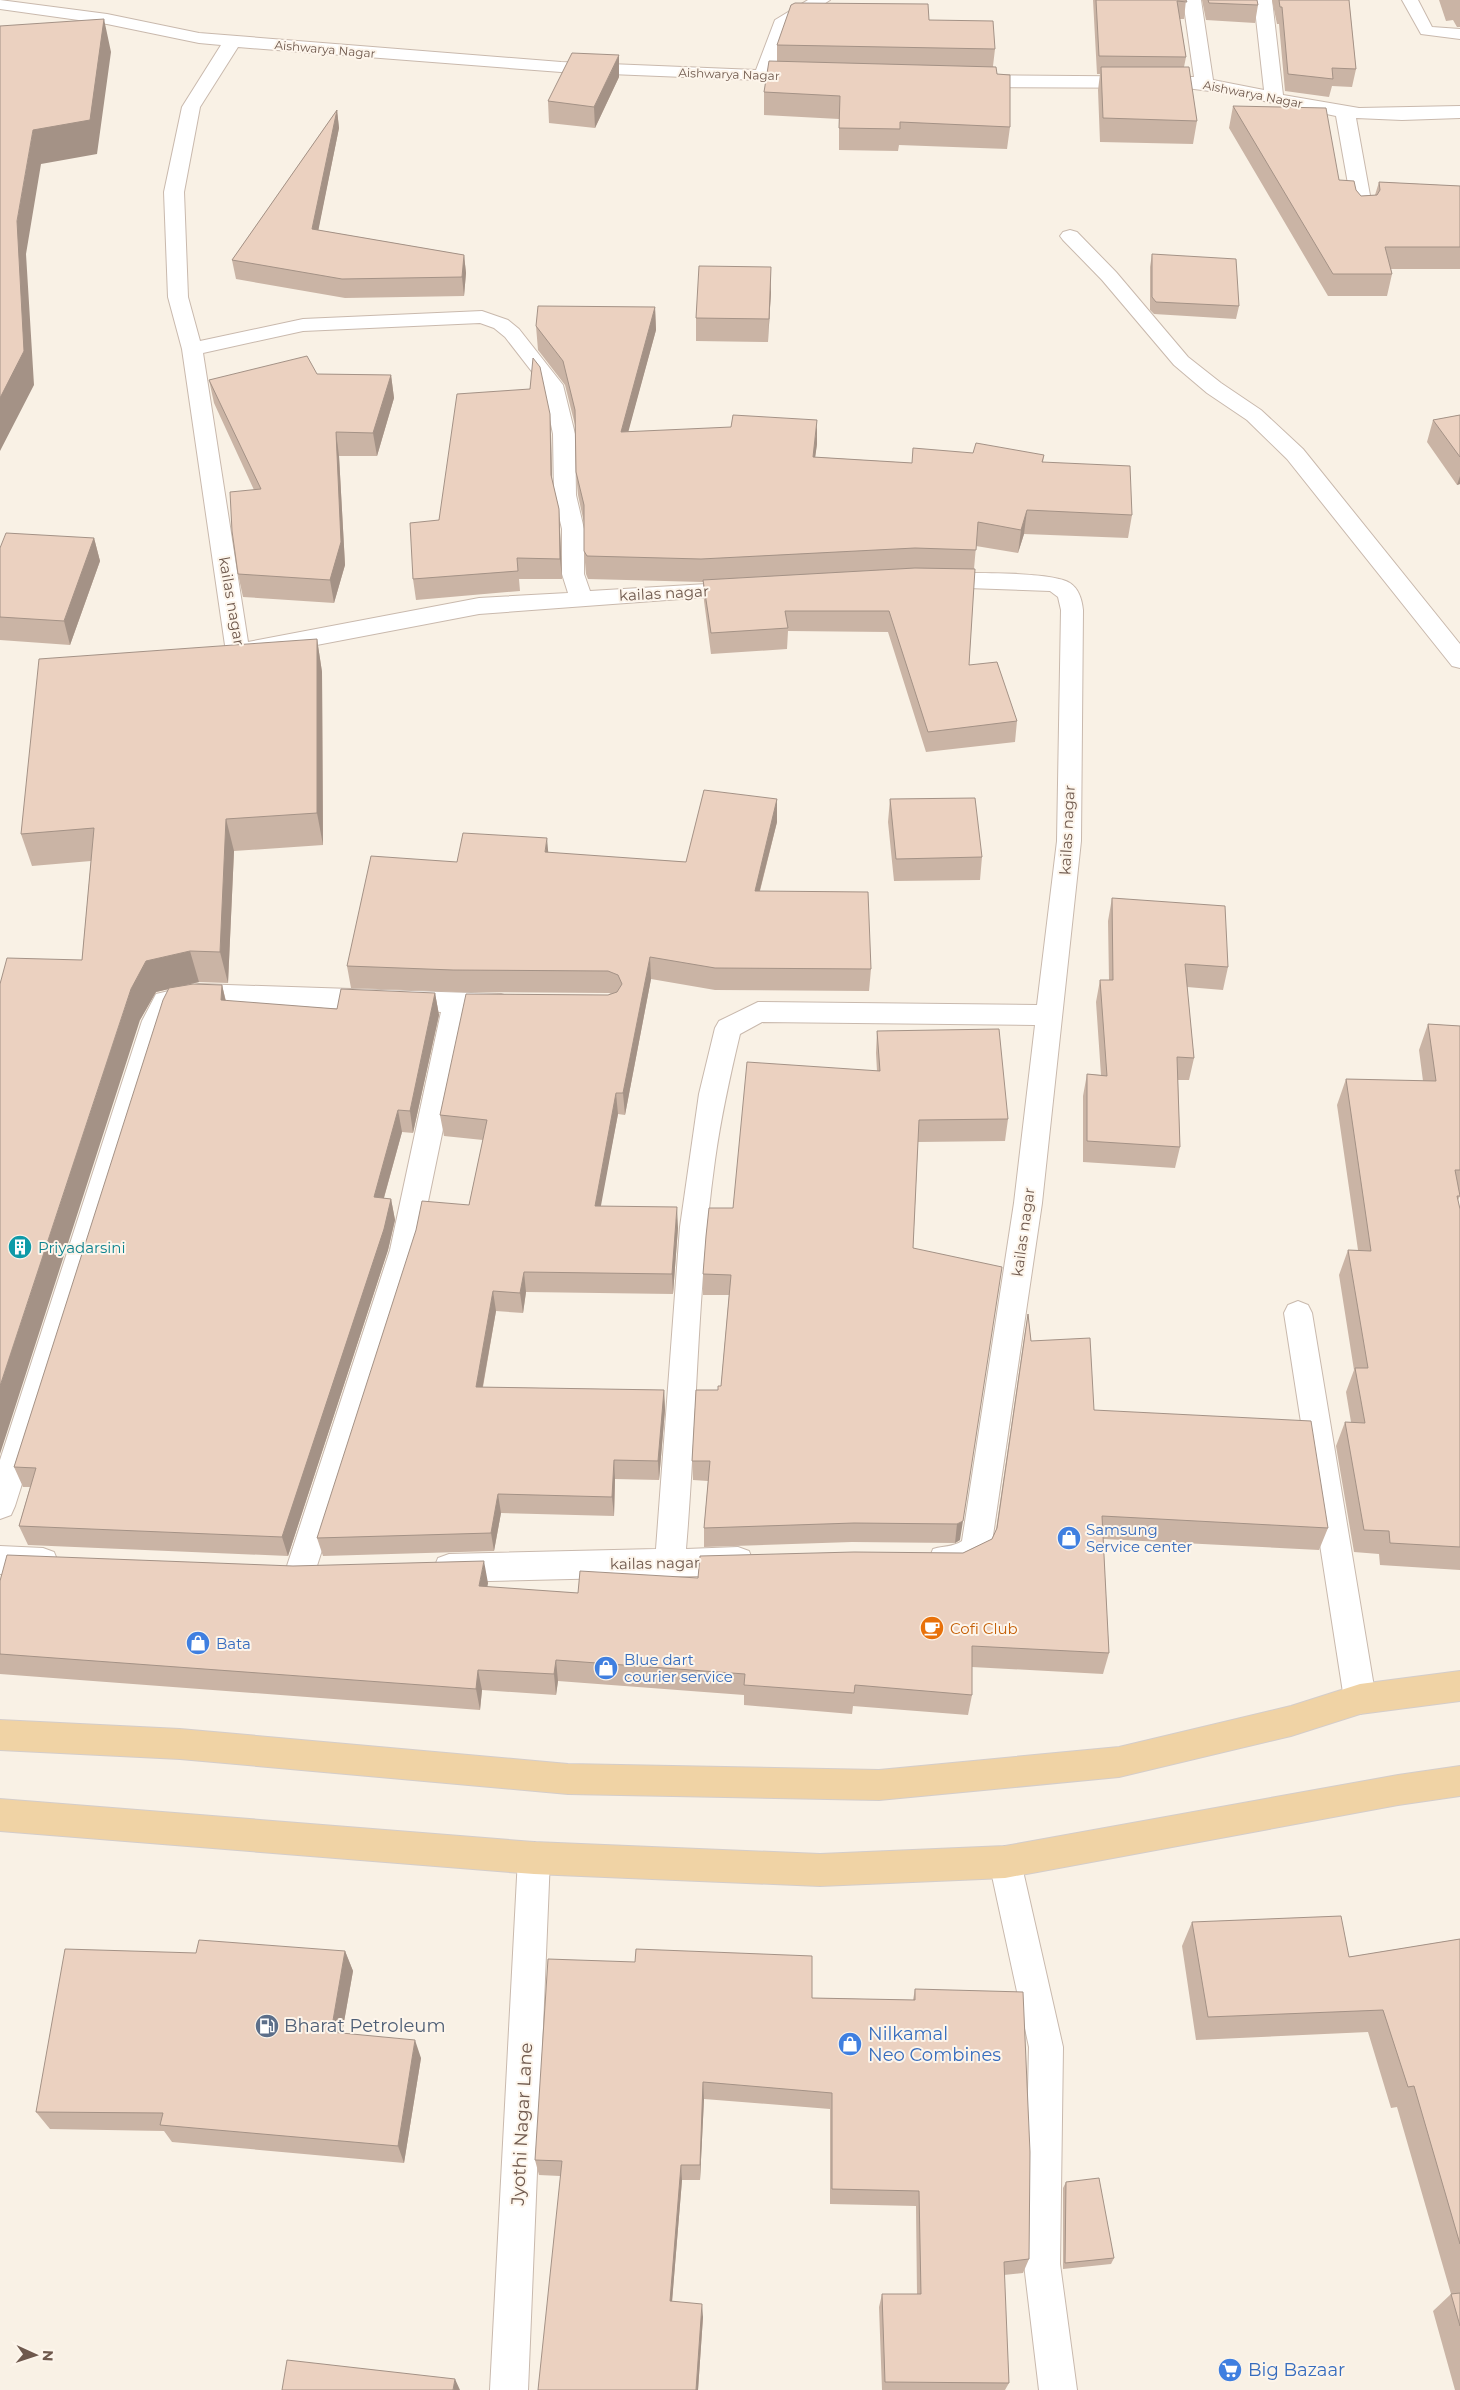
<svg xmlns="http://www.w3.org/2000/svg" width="1460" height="2390" viewBox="0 0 1460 2390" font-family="Montserrat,sans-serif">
  <rect width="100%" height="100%" fill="#f9f1e5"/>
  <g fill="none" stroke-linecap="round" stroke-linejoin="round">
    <!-- lane casing -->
    <g stroke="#c9b9ad" stroke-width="2">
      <path id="lane" d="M1402 0H1418L1432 27 1460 29V39L1421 34Z"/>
    </g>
    <!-- street casing -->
    <g stroke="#c9b9ad" stroke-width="2">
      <path id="street" d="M0 0 107 14 199 33 561 62 756 70 775 20 808 0H830L789 27 774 70 810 73 813 77 810 81 804 82 561 72 238 47 200 107 184 192 188 297 200 341 303 319 482 311 508 320 519 329 563 385 575 434 576 495 584 529V574L590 591 740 582 748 584 751 589 748 594 479 614 238 660 230 658 226 652 182 349 168 297 164 192 182 107 221 45 199 43 107 24 0 9ZM480 323 494 328 505 337 543 386 553 434 554 495 562 529V574L568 593 479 598 248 642 203 353 303 331Z
        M1183 0H1201L1213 80 1264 90 1254 0H1272L1283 95 1359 108 1460 106V118L1402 120 1356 118 1373 212 1370 216H1356L1353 212 1336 116 1226 93 1186 88 972 87 966 85 963 81 966 77 972 75 1194 77Z
        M1070 230 1077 232 1116 272 1188 357 1221 383 1261 410 1303 449 1460 644V668L1452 666 1287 459 1247 420 1207 393 1174 365 1102 280 1063 240 1060 236 1063 232Z
        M938 573C963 573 1053 571 1070 583 1079 589 1082 600 1083 610L1081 841 1042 1203 991 1549C981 1571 954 1577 933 1569L929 1559 933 1549C943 1546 953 1547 962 1541L1014 1203 1035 1025 762 1022 740 1034C730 1076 721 1117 715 1160 697 1289 697 1419 686 1549L738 1547 749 1551 753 1561 749 1571 738 1575 449 1582 438 1578 434 1568 438 1558 449 1554 656 1549 680 1227 699 1094 715 1028 719 1021 758 1002 1037 1005 1057 841 1061 610 1058 597 1050 591 938 587 930 585 927 580 930 575Z
        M199 984 501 994 510 997 514 1004 510 1011 501 1014 467 1013 418 1250 315 1572 311 1582 300 1586 289 1582 285 1572 390 1250 441 1012 199 1004 174 1009 168 1021 15 1506 11 1515 0 1519V1460L142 1021 156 994Z
        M1298 1301 1308 1305 1312 1313 1376 1699 1371 1709 1360 1714 1349 1709 1344 1699 1284 1313 1288 1305Z
        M0 1546 43 1548 54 1552 58 1562 54 1572 43 1576 0 1574Z
        M534 1842 546 1847 550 1858 528 2390H490L518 1858 522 1847Z
        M1005 1846 1017 1851 1021 1862 1063 2047 1060 2264 1077 2390H1039L1024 2264 1029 2047 989 1862 993 1851Z"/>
    </g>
    <!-- primary casing -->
    <g stroke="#d4cdca" stroke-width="2">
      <path id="primary" d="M1460 1671V1701L1360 1714 1291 1736 1119 1777 879 1800 568 1794 180 1759 0 1750V1720L180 1729 568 1764 879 1770 1119 1747 1291 1706 1360 1684Z
        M1460 1766V1796L1398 1805 1005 1878 820 1886 534 1874 0 1831V1799L534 1842 820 1854 1005 1846 1398 1775Z"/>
    </g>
    <!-- lane -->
    <use href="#lane" fill="#fff" fill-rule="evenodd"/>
    <!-- street -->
    <use href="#street" fill="#fff" fill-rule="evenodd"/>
    <!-- primary -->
    <use href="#primary" fill="#f0d3a5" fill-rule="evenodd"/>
  </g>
  <!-- wall -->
  <path fill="#cab4a5" d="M1093 0H1186L1184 19H1180L1186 57 1184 67 1197 121 1193 144 1100 142 1098 90 1100 74H1097Z
    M1202 0H1257L1258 5 1255 23 1206 20Z
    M1272 0H1349L1356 69 1352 87 1332 86 1329 97 1285 91 1279 24H1277Z
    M1439 0H1460V27H1457L1453 20 1446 21Z
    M929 20 995 49 993 66 997 74 1010 127 1007 149 899 145 898 151 839 150V119L764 115V92L777 61V45Z
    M619 77 595 128 549 123 548 101Z
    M1233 106 1339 180 1356 190 1361 196 1375 195 1379 182 1460 186V269H1391L1392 274 1387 296H1328L1229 128Z
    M337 110 339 128 318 230 464 255 466 273 464 296 345 298 236 279 232 260Z
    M1152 254 1239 306 1236 319 1154 314 1150 310V267Z
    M771 291 768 342 696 341V318Z
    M655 307 656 330 628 431 817 444 815 457 912 463 973 453 1044 455 1043 462 1132 515 1128 538 1024 534 1018 553 976 546 974 569 969 665 1017 721 1015 742 926 752 888 632 788 631 787 649 711 654 704 601 703 582 588 579 586 574 584 551V523L578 495 576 472V429L565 385 538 350 536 326Z
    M317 374 391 375 394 398 377 456H339L345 565 334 603 243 597 238 574 254 490 214 403 209 380Z
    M1460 415V484L1457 485 1427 442 1433 420Z
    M551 434 552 480 559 509 562 579H519L520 591 416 600 413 579 439 520Z
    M94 538 100 561 70 645 0 640V548Z
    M317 639 322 672 323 845 234 851 228 983 199 982 186 985H222L226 1001 337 1009 435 993 439 1015 413 1133 402 1132 384 1198 391 1199 395 1220 388 1250 288 1556 28 1545 19 1526 30 1487H23L14 1467 169 989 156 992 140 1020 82 960 91 861 32 866 21 834Z
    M777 799V822L760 891 871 969 869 991 715 990 651 979 625 1115 618 1114 600 1206 678 1228 673 1294 526 1292 523 1313 496 1311 483 1387 664 1390 665 1410 659 1480 615 1479 614 1516 501 1513 494 1551 323 1556 317 1538 469 1205 483 1140 444 1136 440 1115 608 995 611 994 609 993 456 992 351 988 347 966 457 862 549 853 686 862Z
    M890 799 982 857 980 880 894 881 888 822Z
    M1112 898 1228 967 1223 990 1187 987 1194 1058 1189 1080H1178L1180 1147 1175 1168 1083 1162V1096L1087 1074 1101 1075 1096 1002 1100 980H1109L1108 921Z
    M1428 1024 1460 1026V1196L1458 1200 1460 1209V1570L1380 1565 1379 1554 1354 1552 1336 1446 1345 1422H1351L1346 1392 1354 1370 1339 1275 1348 1250H1358L1337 1105 1346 1079 1423 1081 1419 1050Z
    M877 1031 1008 1119 1005 1141 918 1142 913 1248 960 1540 955 1543 852 1542 704 1547V1528L708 1481 693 1480 692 1461 718 1390 721 1386 729 1295H703V1274L733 1208 877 1071 876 1053Z
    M1028 1314 1031 1341 1094 1410 1328 1528 1319 1550 1103 1539 1109 1653 1103 1674 972 1667V1695L968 1715 853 1706 852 1714 744 1705V1695L558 1681 556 1695 482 1690 480 1710 0 1674V1581L488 1583 487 1587 578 1593 698 1578 963 1553 992 1539 996 1530 1024 1338Z
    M1192 1922 1349 1957 1460 1939V2390H1455L1433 2311 1451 2294 1397 2107 1391 2108 1368 2032 1196 2040 1182 1946Z
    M345 1951 353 1971 342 2033 421 2058 404 2163 172 2142 164 2131 50 2129 36 2112 196 1953Z
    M915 1989 1029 2259 1023 2273 1004 2275 1009 2383 1005 2390H882L879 2307 882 2294H917L916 2206 830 2204V2109L704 2099 700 2180H682L672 2301 703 2317 698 2390 560 2176 539 2175 535 2160 812 1998 913 2000Z
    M1066 2182 1114 2258 1111 2264 1063 2269V2188Z"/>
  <!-- shaded-wall -->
  <path fill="#a49286" d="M104 19 111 52 97 154 41 164 26 254 34 385 0 451V398L17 221 33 130Z
    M619 55V77L595 128 594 107Z
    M337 110 339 128 315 247 312 229Z
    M464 255 466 273 464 296 462 277Z
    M771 267V291L768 342 769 319Z
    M655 307 656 330 622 455 621 432Z
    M391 375 394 398 377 456 373 433Z
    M550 414 551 434 552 495 551 475Z
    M817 420V444L812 480 813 457Z
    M336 432 339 456 345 565 334 603 330 580Z
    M1460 476V484L1457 485Z
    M559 509 560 529 562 579 560 559Z
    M1027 510 1024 534 1018 553 1021 530Z
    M94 538 100 561 70 645 64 621Z
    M317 639 322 672 323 845 317 813Z
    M777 799V822L754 913 755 891Z
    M226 819 234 851 228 983 220 952Z
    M547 838 549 861 545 852Z
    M190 951 199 982 156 992 140 1020 0 1454V1386L131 989 146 961Z
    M650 957 651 979 625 1115 623 1093Z
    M222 985 227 1007 221 1000Z
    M435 993 439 1015 413 1133 410 1111Z
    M616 1093 618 1114 597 1227 595 1206Z
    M398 1110 402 1132 378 1219 374 1197Z
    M391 1199 395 1220 388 1250 288 1556 282 1537Z
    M677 1207 678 1228 673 1294 672 1274Z
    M524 1272 526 1292 523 1313 520 1293Z
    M493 1291 496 1311 479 1407 476 1387Z
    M664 1390 665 1410 659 1480 658 1461Z
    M614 1460 615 1479 614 1516 612 1497Z
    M498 1494 501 1513 494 1551 491 1533Z
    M963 1521 960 1540 955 1543 957 1524Z
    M484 1561 488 1583 483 1608 479 1586Z
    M556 1660 558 1681 556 1695 554 1674Z
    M478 1670 482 1690 480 1710 476 1689Z
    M345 1951 353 1971 339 2050 331 2032Z
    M415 2040 421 2058 404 2163 398 2146Z
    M703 2082 704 2099 700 2180V2165Z
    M681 2165 682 2180 671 2314 670 2301Z
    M702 2304 703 2317 698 2390H696Z
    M455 2379 460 2390H453Z"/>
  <!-- building -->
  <path fill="#ebd1c0" stroke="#a49286" d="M1096 0H1186L1187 2 1177 1 1186 57 1099 56Z
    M1208 0H1257L1258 5 1209 3Z
    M1279 0H1349L1356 69 1332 68 1333 79 1288 74 1282 7H1280Z
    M795 3 928 4 929 20 993 21 995 49 777 45 791 5Z
    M104 19 90 120 33 130 17 221 24 351 0 398V26Z
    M572 53 619 55 594 107 548 101Z
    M769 61 996 67 997 74 1010 75V127L900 122V129L839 128 840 96 764 92Z
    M1101 67H1189L1197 121 1103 118Z
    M1233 106 1326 108 1339 180 1354 181 1356 190 1361 196 1377 195 1380 190 1379 182 1460 186V247H1385L1392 274H1333Z
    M337 110 312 229 464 255 462 277 342 279 232 260Z
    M1152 254 1236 259 1239 306 1156 302 1152 297Z
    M699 266 771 267 769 319 696 318Z
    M538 306 655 307 621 432 731 427 733 415 817 420 813 457 912 463 913 448 973 453 976 443 1044 455 1042 462 1130 466 1132 515 1027 510 1021 530 978 522 976 550 915 548 701 559 587 556 584 551V505L576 472 575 410 563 361 536 326Z
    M307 356 317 374 391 375 373 433 336 432 341 542 330 580 238 574 232 531 230 492 261 489 209 380Z
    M533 358 540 367 550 414 551 475 559 509 560 559 517 558 518 571 413 579 410 523 439 520 457 394 530 389Z
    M1460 415V457L1433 420Z
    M6 533 94 538 64 621 0 617V548Z
    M915 568 975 569 969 665 997 662 1017 721 928 732 889 611H785L788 628 711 633 703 580Z
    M317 639V813L226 819 220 952 190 951 146 961 131 989 0 1386V984L7 958 82 960 94 828 21 834 39 659Z
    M704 790 777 799 755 891 868 892 871 969 715 968 650 957 623 1093H616L595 1206 677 1207 672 1274 524 1272 520 1293 493 1291 476 1387 664 1390 658 1461 614 1460 612 1497 498 1494 491 1533 317 1538 416 1230 422 1201 469 1205 487 1120 440 1115 466 994 608 995 617 992 622 984 618 975 608 971 453 970 347 966 371 856 457 862 463 833 547 838 545 852 686 862Z
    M975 798 982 857 896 859 890 799Z
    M1112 898 1225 906 1228 967 1185 964 1194 1058 1177 1057 1180 1147 1087 1141V1074L1107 1076 1100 980H1113Z
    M193 984 222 985 221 1000 337 1009 341 989 435 993 410 1111 398 1110 374 1197 391 1199 384 1229 282 1537 19 1526 36 1468 14 1467 163 1000 169 988Z
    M1428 1024 1460 1026V1170H1455L1460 1196H1457L1460 1209V1547L1390 1543 1389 1531 1364 1530 1345 1422 1365 1423 1355 1368H1368L1348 1250 1371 1251 1346 1079 1436 1081Z
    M999 1029 1008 1119 919 1120 913 1248 1002 1267 963 1521 957 1524 854 1523 704 1528 710 1461H692L696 1390H718V1386H721L731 1275 703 1274 706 1236 709 1208H733L747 1062 880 1071 877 1031Z
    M1028 1314 1031 1341 1090 1338 1094 1410 1311 1421 1328 1528 1102 1516 1109 1653 972 1646V1695L855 1685 854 1693 744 1685 745 1674 556 1660 554 1674 478 1670 476 1689 0 1654V1581L7 1555 293 1566 484 1561 479 1586 578 1593 580 1571 698 1578 700 1556 854 1552 963 1553 992 1539 997 1528Z
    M1341 1916 1349 1957 1460 1939V2244L1414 2086 1408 2087 1383 2010 1208 2017 1192 1922Z
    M199 1940 345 1951 331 2032 415 2040 398 2146 160 2125 163 2113 36 2112 65 1949 196 1953Z
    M636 1949 812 1956V1998L915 2000V1989L1023 1992 1030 2152 1029 2259 1004 2262 1009 2383 885 2382 882 2294H921L919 2191 832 2189V2093L703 2082 700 2165H681L670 2301 702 2304 696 2390H538L562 2161 535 2160 548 1959 635 1962Z
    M1099 2178 1114 2258 1065 2263 1066 2182Z
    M1460 2293V2326L1451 2294Z
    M287 2360 455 2379 453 2390H282Z"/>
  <!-- icons -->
  <defs>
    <g id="building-disc" transform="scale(1.25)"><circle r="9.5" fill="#0f9aa8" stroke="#fdf5eb"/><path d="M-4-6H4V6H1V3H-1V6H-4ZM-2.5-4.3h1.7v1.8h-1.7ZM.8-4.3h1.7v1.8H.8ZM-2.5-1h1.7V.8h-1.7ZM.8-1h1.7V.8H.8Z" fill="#fff"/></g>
    <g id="shop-disc" transform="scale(1.25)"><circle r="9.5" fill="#3f7fe0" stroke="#fdf5eb"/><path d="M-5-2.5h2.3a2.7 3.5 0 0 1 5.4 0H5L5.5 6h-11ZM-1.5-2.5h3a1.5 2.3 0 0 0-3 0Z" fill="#fff"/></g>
    <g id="cafe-disc" transform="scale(1.25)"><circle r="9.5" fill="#e8710a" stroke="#fdf5eb"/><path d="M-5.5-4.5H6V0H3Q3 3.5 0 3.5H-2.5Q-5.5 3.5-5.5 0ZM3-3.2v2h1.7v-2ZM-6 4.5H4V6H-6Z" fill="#fff"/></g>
    <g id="fuel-disc" transform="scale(1.25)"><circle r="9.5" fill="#5c6f8a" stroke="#fdf5eb"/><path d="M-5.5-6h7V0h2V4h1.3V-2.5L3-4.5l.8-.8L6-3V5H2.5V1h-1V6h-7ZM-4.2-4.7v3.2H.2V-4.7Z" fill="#fff"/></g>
    <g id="supermarket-disc" transform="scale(1.25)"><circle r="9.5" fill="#3f7fe0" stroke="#fdf5eb"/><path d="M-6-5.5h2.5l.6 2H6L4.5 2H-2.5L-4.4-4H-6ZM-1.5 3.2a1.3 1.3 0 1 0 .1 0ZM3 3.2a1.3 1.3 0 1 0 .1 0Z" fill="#fff"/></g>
  </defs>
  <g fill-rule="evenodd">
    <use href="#building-disc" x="20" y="1247"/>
    <use href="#shop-disc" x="1069" y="1538"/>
    <use href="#cafe-disc" x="932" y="1628"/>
    <use href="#shop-disc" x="198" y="1643"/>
    <use href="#shop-disc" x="606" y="1668"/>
    <use href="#fuel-disc" x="267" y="2026"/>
    <use href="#shop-disc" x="850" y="2044"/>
    <use href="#supermarket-disc" x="1230" y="2370"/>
  </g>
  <g text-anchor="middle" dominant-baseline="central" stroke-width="4" stroke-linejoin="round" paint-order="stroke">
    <!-- far-street labels -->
    <g font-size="12" fill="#6f594d" stroke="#fdf5eb">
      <text transform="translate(325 49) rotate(5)">Aishwarya Nagar</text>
      <text transform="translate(729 74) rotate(2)">Aishwarya Nagar</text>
      <text transform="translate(1253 94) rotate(11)">Aishwarya Nagar</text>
    </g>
    <!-- street labels -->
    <g font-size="15" fill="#6f594d" stroke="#fdf5eb">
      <text transform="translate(664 593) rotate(-3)">kailas nagar</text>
      <text transform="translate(232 601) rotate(80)">kailas nagar</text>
      <text transform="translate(1067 830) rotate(-87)">kailas nagar</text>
      <text transform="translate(1023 1232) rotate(-82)">kailas nagar</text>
      <text transform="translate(655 1563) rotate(-1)">kailas nagar</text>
    </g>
    <!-- culture labels -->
    <g font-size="15" fill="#0d838f" stroke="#fdf5eb" text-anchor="start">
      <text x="38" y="1247">Priyadarsini</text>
    </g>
    <!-- shop labels -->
    <g font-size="15" fill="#366cbe" stroke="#fdf5eb" text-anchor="start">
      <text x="1086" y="1529">Samsung<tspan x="1086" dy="17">Service center</tspan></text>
      <text x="216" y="1643">Bata</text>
      <text x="624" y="1659">Blue dart<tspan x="624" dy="17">courier service</tspan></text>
    </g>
    <!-- food labels -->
    <g font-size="15" fill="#c56008" stroke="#fdf5eb" text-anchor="start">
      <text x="950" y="1628">Cofi Club</text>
    </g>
    <!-- near-service labels -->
    <g font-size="18" fill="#4e5e75" stroke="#fdf5eb" text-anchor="start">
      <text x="284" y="2026">Bharat Petroleum</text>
    </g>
    <!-- near-shop labels -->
    <g font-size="18" fill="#366cbe" stroke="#fdf5eb" text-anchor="start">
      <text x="868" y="2034">Nilkamal<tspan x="868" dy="21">Neo Combines</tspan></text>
      <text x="1248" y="2370">Big Bazaar</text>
    </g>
    <!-- near-street labels -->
    <g font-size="18" fill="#6f594d" stroke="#fdf5eb">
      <text transform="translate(522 2124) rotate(-87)">Jyothi Nagar Lane</text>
    </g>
  </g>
  <!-- north arrow -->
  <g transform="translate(35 2355) rotate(93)" stroke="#fdf5eb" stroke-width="4" paint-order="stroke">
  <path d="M0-4L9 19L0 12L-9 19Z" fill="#6f594d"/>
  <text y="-8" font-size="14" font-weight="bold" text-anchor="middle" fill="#6f594d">N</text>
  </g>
</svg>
